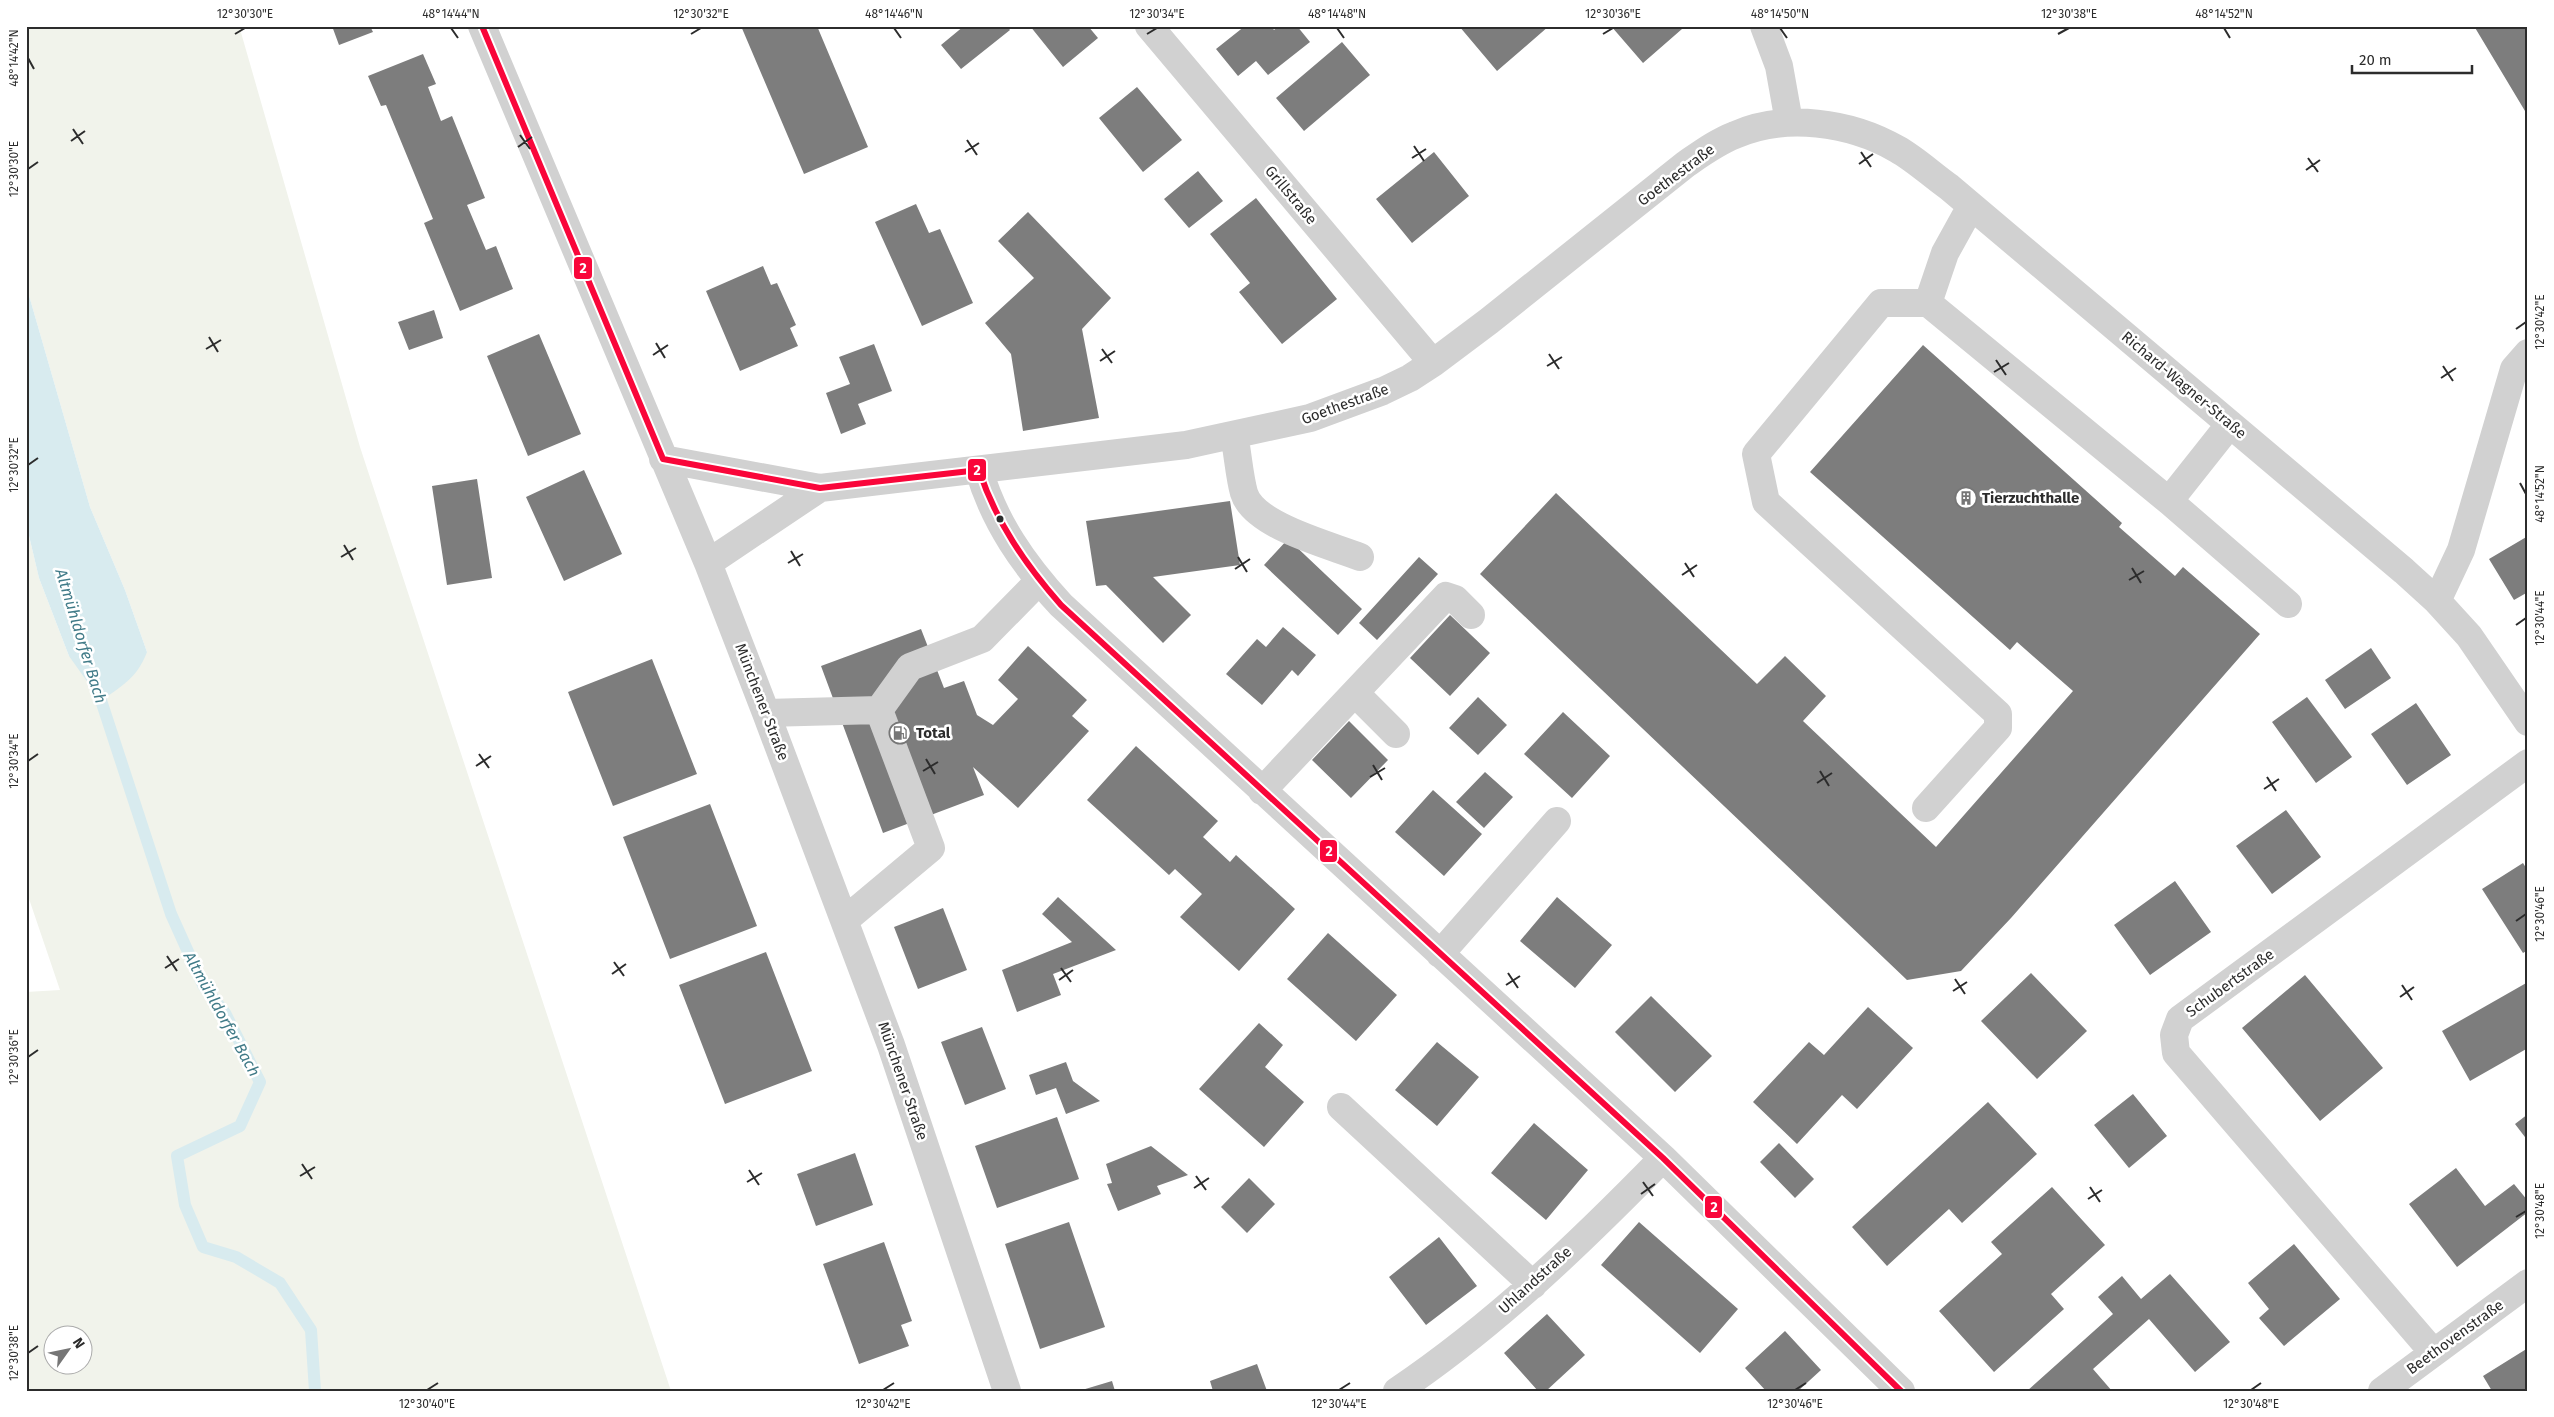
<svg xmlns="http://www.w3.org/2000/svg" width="2554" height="1417" viewBox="0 0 2554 1417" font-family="'Fira Sans',sans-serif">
  <rect width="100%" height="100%" fill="#fff"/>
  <!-- green -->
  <path fill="#f1f3eb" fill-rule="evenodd" d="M26 26H238L240 29 360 447 671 1391H26V992L60 990 26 890V523L39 578 69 656 147 652 125 590 90 507 26 285ZM52 1334H82V1364H52Z"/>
  <!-- water -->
  <path fill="#d8ebef" d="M26 285 90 507 125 590 147 652C137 678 123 685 101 701L69 656 39 578 26 523Z"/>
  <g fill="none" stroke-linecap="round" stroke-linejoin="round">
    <!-- stream -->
    <path stroke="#d8ebef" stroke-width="12" d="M96 685 171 914 203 985 225 1013 260 1082 240 1126 177 1156 185 1205 203 1247 236 1257 280 1283 311 1330 315 1391"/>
  </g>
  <!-- building -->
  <path fill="#7d7d7d" d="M332 26H370L373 32 339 45Z
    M741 26H817L868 147 804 174Z
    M964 26H1007L1010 30 961 69 941 45Z
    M1030 26H1088L1098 38 1063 67Z
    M1245 26H1271L1274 30 1279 26H1297L1310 42 1268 75 1256 61 1238 76 1216 49Z
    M1459 26H1549L1497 71Z
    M1611 26H1680L1682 29 1643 63Z
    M2474 26H2528V116Z
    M1342 42 1370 75 1304 131 1276 98Z
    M423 54 436 84 428 87 441 121 452 116 485 198 467 205 486 250 496 246 513 289 460 311 424 223 433 219 386 105 381 106 368 76Z
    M1137 87 1182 140 1143 172 1099 118Z
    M1434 152 1469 196 1412 243 1376 199Z
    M1198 171 1223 201 1189 228 1164 199Z
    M1256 198 1337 299 1282 344 1239 292 1250 283 1210 234Z
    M916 204 929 233 940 229 973 303 922 326 875 222Z
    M1028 212 1111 298 1082 329 1099 418 1023 431 1011 354 985 323 1034 278 998 241Z
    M763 266 771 285 777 283 796 325 790 328 798 346 740 371 706 291Z
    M434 310 443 338 409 350 398 322Z
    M539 334 581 434 528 456 487 356Z
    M874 344 892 391 858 404 866 424 841 434 826 393 850 384 839 357Z
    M1923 345 2122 523 2119 527 2175 576 2183 567 2260 634 2011 918 1961 971 1907 980 1480 574 1556 493 1757 684 1785 656 1826 696 1803 721 1936 847 2073 691 2017 642 2010 650 1810 472Z
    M584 470 622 554 564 581 526 497Z
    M477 479 492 578 447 585 432 486Z
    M1230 501 1240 565 1153 577 1191 615 1163 643 1106 585 1096 586 1086 521Z
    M2528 536V592L2514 600 2489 559Z
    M1288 539 1362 609 1338 635 1264 565Z
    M1419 557 1438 574 1377 640 1359 623Z
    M1450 615 1490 653 1450 696 1410 658Z
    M1283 627 1316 655 1298 676 1292 670 1262 705 1226 674 1257 639 1266 647Z
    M921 629 944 688 964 681 977 715 993 725 1018 699 998 680 1028 646 1087 700 1072 716 1089 731 1018 808 973 767 984 795 883 833 821 666Z
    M2371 648 2391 678 2345 709 2325 680Z
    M652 659 697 774 613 806 568 692Z
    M1478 697 1507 725 1478 755 1449 728Z
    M2307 697 2352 757 2316 783 2272 722Z
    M2416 703 2451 755 2407 785 2371 734Z
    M1563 712 1610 756 1572 798 1524 754Z
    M1349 721 1388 760 1351 798 1312 760Z
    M1136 746 1218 821 1203 837 1230 862 1236 855 1295 909 1239 971 1180 917 1202 894 1175 869 1169 875 1087 800Z
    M1485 772 1513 797 1484 828 1456 802Z
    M1433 790 1482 834 1444 876 1395 832Z
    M710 804 757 926 670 959 623 837Z
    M2286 810 2321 857 2272 894 2236 846Z
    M2523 863 2528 871V950L2523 953 2482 889Z
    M2175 881 2211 932 2150 975 2114 925Z
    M1058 897 1116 950 1053 974 1061 995 1017 1012 1002 970 1072 942 1042 914Z
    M1557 897 1612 945 1575 988 1520 941Z
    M943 908 967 970 918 989 894 927Z
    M1328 933 1397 995 1356 1041 1287 979Z
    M766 952 812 1071 725 1104 679 985Z
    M2031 973 2087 1031 2037 1079 1981 1021Z
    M2305 975 2383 1068 2320 1121 2242 1028Z
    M2528 982V1048L2470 1081 2442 1031Z
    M1651 996 1712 1056 1675 1092 1615 1032Z
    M1868 1007 1913 1048 1857 1109 1842 1095 1797 1144 1753 1102 1809 1042 1824 1055Z
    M1259 1023 1283 1045 1265 1067 1304 1102 1264 1147 1199 1089Z
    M982 1027 1006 1089 965 1105 941 1042Z
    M1437 1042 1479 1077 1437 1126 1395 1090Z
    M1066 1062 1073 1081 1100 1101 1066 1114 1056 1088 1036 1095 1029 1075Z
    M2133 1094 2167 1136 2129 1168 2094 1125Z
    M1988 1102 2037 1154 1962 1223 1949 1209 1887 1266 1852 1227Z
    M2528 1114V1141L2515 1124Z
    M1057 1117 1079 1179 997 1208 975 1146Z
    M1534 1123 1588 1170 1546 1220 1491 1173Z
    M1779 1143 1814 1179 1795 1198 1760 1162Z
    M1151 1146 1188 1175 1157 1186 1161 1194 1118 1211 1107 1184 1112 1183 1106 1164Z
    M855 1153 873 1205 816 1226 797 1174Z
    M2456 1168 2485 1206 2514 1184 2528 1201V1212L2457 1267 2409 1204Z
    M1249 1178 1275 1204 1247 1233 1221 1207Z
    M2052 1187 2105 1245 2051 1294 2064 1309 1994 1372 1939 1311 2002 1254 1991 1242Z
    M1069 1222 1105 1327 1040 1349 1005 1244Z
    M1639 1222 1738 1309 1700 1353 1601 1265Z
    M1439 1237 1477 1286 1426 1325 1389 1277Z
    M884 1242 912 1321 901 1325 909 1346 859 1364 823 1264Z
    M2294 1244 2340 1299 2284 1346 2259 1318 2269 1309 2248 1283Z
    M2170 1274 2230 1342 2195 1372 2149 1319 2093 1369 2112 1391H2027L2113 1314 2098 1297 2122 1276 2141 1299Z
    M1547 1314 1585 1355 1546 1391H1538L1504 1353Z
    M1785 1331 1821 1370 1798 1391H1766L1745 1368Z
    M2528 1348V1391H2492L2483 1376Z
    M1257 1364 1267 1391H1213L1210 1381Z
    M1112 1381 1115 1391H1082V1390Z"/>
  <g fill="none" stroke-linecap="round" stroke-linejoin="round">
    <!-- minor -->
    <path stroke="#d1d1d1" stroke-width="28" d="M482 26 708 563 766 713 891 1045 1007 1391
      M1149 26 1433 363
      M1764 26 1779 66 1789 122
      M1971 206 1945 253 1928 303 2169 501 2288 604
      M1234 435C1238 454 1239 475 1244 493 1254 526 1330 545 1360 557
      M663 459 820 488 1186 445 1310 418 1383 391 1410 378 1433 363 1489 321 1686 164C1702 153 1717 142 1735 135 1785 113 1850 122 1897 149 1915 159 1932 175 1949 187L2404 571 2437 601 2469 636 2528 722
      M979 470C994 522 1024 565 1061 605L1663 1158 1901 1391
      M2169 501 2230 424
      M708 563 820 488
      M2437 601 2461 550 2514 369 2528 353
      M1355 693 1396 734
      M879 710 910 667 982 639 1039 581
      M766 713 879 710 931 848 845 920
      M1262 791 1446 596 1455 599 1471 615
      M1926 808 1998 728V714L1766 502 1756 454 1881 303H1928
      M1440 954 1557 821
      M1341 1107 1533 1285
      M2433 1352 2176 1053 2174 1035 2180 1019 2528 763
      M1397 1391C1495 1325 1581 1242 1663 1158
      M2382 1391 2528 1283"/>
    <!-- bus-1 casing -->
    <g stroke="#fff" stroke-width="10">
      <path id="bus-1" d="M482 26 663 459 820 488 979 470C996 522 1025 564 1061 605L1663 1158 1901 1391"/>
    </g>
    <!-- bus-1 -->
    <use href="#bus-1" stroke="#f9063a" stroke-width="6"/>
  </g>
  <!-- ticks -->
  <path fill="none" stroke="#2c2c2c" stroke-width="2" d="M451 28 458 38M894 28 901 38M1337 28 1344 38M1780 28 1787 38M2224 28 2230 38M235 34 245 28M691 34 701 28M1147 34 1157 28M1603 34 1613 28M2058 34 2069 28M28 58 34 69M73 129 83 144M520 135 530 149M967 140 977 155M71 141 85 131M1414 146 1424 161M518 147 532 137M965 152 979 143M1861 152 1871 167M1412 158 1426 149M2308 158 2318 172M1859 164 1873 154M28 169 38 162M2306 170 2320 160M2516 329 2526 322M209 337 218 352M656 343 665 358M206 349 221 340M1102 349 1112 363M1549 354 1559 369M653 355 668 345M1996 360 2006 375M1100 361 1115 351M1547 366 1562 357M2443 366 2453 381M1994 372 2009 363M2441 378 2456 368M28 465 38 458M2520 483 2526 494M344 545 353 560M791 551 800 566M341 557 356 548M1238 557 1247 572M788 563 803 554M1685 563 1694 577M2132 568 2141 583M1235 569 1250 559M1682 575 1697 565M2129 580 2144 571M2516 625 2526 618M479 754 489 768M926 759 935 774M28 761 38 754M1373 765 1382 780M476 766 491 756M923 771 938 762M1820 771 1829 786M1370 777 1385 768M2267 777 2276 791M1817 783 1832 773M2264 789 2279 779M2516 921 2526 914M167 956 177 971M614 962 624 976M165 968 179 959M1061 968 1071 982M1508 973 1518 988M612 974 626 964M1955 979 1965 994M1059 980 1073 970M1506 985 1520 976M2402 985 2412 1000M1953 991 1967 982M2400 997 2414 987M28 1057 38 1050M302 1164 312 1179M749 1170 759 1185M300 1176 315 1167M1196 1176 1206 1190M747 1182 762 1173M1643 1182 1653 1196M2090 1187 2100 1202M1194 1188 1209 1178M1641 1194 1655 1184M2088 1199 2102 1190M2516 1217 2526 1211M28 1353 38 1346M427 1390 438 1383M883 1390 894 1383M1339 1390 1350 1383M1795 1390 1806 1383M2251 1390 2261 1383"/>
  <!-- icons -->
  <defs>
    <g id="building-ring" transform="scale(1.125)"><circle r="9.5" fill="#fff" stroke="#767676" stroke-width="1.5"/><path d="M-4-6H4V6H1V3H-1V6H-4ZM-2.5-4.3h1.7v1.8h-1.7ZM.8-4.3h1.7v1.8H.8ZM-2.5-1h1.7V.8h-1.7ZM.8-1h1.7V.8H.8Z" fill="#767676"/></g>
    <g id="fuel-ring" transform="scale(1.125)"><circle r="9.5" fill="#fff" stroke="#767676" stroke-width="1.5"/><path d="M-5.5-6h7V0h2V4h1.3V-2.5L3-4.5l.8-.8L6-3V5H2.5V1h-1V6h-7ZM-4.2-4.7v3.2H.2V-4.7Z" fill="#767676"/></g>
  </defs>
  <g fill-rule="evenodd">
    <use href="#building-ring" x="1966" y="498"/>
    <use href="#fuel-ring" x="900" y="733"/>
  </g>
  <!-- markers -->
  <circle fill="#2c2c2c" stroke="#fff" stroke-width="2" cx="1000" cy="519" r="4.5"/>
  <g text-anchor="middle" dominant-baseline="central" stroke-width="5" stroke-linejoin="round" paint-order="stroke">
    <!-- street labels -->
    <g font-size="15" fill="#2c2c2c" stroke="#fff">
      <text transform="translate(1676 175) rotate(-37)">Goethestraße</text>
      <text transform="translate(1291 195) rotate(50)">Grillstraße</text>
      <text transform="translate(2184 385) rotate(40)">Richard-Wagner-Straße</text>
      <text transform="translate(1345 404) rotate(-20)">Goethestraße</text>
      <text transform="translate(762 702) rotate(69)">Münchener Straße</text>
      <text transform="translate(2230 983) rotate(-36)">Schubertstraße</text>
      <text transform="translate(903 1081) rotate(71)">Münchener Straße</text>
      <text transform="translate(1535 1280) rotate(-42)">Uhlandstraße</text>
      <text transform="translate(2455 1337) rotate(-36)">Beethovenstraße</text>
    </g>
    <!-- poi labels -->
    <g font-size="15" font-weight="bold" fill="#2c2c2c" stroke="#fff" text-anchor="start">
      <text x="1982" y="498">Tierzuchthalle</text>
      <text x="916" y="733">Total</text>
    </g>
    <!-- water labels -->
    <g font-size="16" font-style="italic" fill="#417b88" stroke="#fff">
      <text transform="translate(81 636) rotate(73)">Altmühldorfer Bach</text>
      <text transform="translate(222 1014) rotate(61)">Altmühldorfer Bach</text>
    </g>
  </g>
  <g stroke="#fff" stroke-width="2">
    <rect x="573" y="256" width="20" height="24" rx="5" fill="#f9063a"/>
    <rect x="967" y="458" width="20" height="24" rx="5" fill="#f9063a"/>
    <rect x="1319" y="839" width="19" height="24" rx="5" fill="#f9063a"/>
    <rect x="1704" y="1195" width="19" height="24" rx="5" fill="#f9063a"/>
  </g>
  <g font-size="14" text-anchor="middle" font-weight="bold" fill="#fff">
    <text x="583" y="273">2</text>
    <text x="977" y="475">2</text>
    <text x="1329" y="856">2</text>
    <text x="1714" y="1212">2</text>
  </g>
  <!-- border -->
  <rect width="2554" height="1417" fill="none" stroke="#ffffff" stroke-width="55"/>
  <!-- north arrow -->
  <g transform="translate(68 1350) rotate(57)"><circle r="24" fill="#ffffff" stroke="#ababab"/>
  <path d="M0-4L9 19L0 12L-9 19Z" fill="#767676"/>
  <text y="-8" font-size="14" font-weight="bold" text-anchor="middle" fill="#2c2c2c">N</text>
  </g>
  <!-- scale -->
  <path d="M2352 65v8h120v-8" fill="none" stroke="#2c2c2c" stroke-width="2.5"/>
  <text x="2359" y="65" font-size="15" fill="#2c2c2c" stroke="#ffffff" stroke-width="4" paint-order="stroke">20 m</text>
  <rect x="28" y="28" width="2498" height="1362" fill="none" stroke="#2c2c2c" stroke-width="2"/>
  <g font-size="12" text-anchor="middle" fill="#2c2c2c">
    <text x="245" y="18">12°30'30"E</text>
    <text x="451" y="18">48°14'44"N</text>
    <text x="701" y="18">12°30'32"E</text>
    <text x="894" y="18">48°14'46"N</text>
    <text x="1157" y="18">12°30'34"E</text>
    <text x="1337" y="18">48°14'48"N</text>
    <text x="1613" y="18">12°30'36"E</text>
    <text x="1780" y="18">48°14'50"N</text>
    <text x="2069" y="18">12°30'38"E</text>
    <text x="2224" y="18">48°14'52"N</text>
    <text transform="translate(14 58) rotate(-90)" y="4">48°14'42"N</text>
    <text transform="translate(14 169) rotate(-90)" y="4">12°30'30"E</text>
    <text transform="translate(2540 322) rotate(-90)" y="4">12°30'42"E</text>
    <text transform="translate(14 465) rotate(-90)" y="4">12°30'32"E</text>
    <text transform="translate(2540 494) rotate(-90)" y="4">48°14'52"N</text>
    <text transform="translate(2540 618) rotate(-90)" y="4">12°30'44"E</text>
    <text transform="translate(14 761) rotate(-90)" y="4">12°30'34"E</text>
    <text transform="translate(2540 914) rotate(-90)" y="4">12°30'46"E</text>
    <text transform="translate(14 1057) rotate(-90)" y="4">12°30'36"E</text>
    <text transform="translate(2540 1211) rotate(-90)" y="4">12°30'48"E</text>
    <text transform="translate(14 1353) rotate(-90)" y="4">12°30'38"E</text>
    <text x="427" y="1408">12°30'40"E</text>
    <text x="883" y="1408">12°30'42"E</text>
    <text x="1339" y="1408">12°30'44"E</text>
    <text x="1795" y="1408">12°30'46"E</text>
    <text x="2251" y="1408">12°30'48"E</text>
  </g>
</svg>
